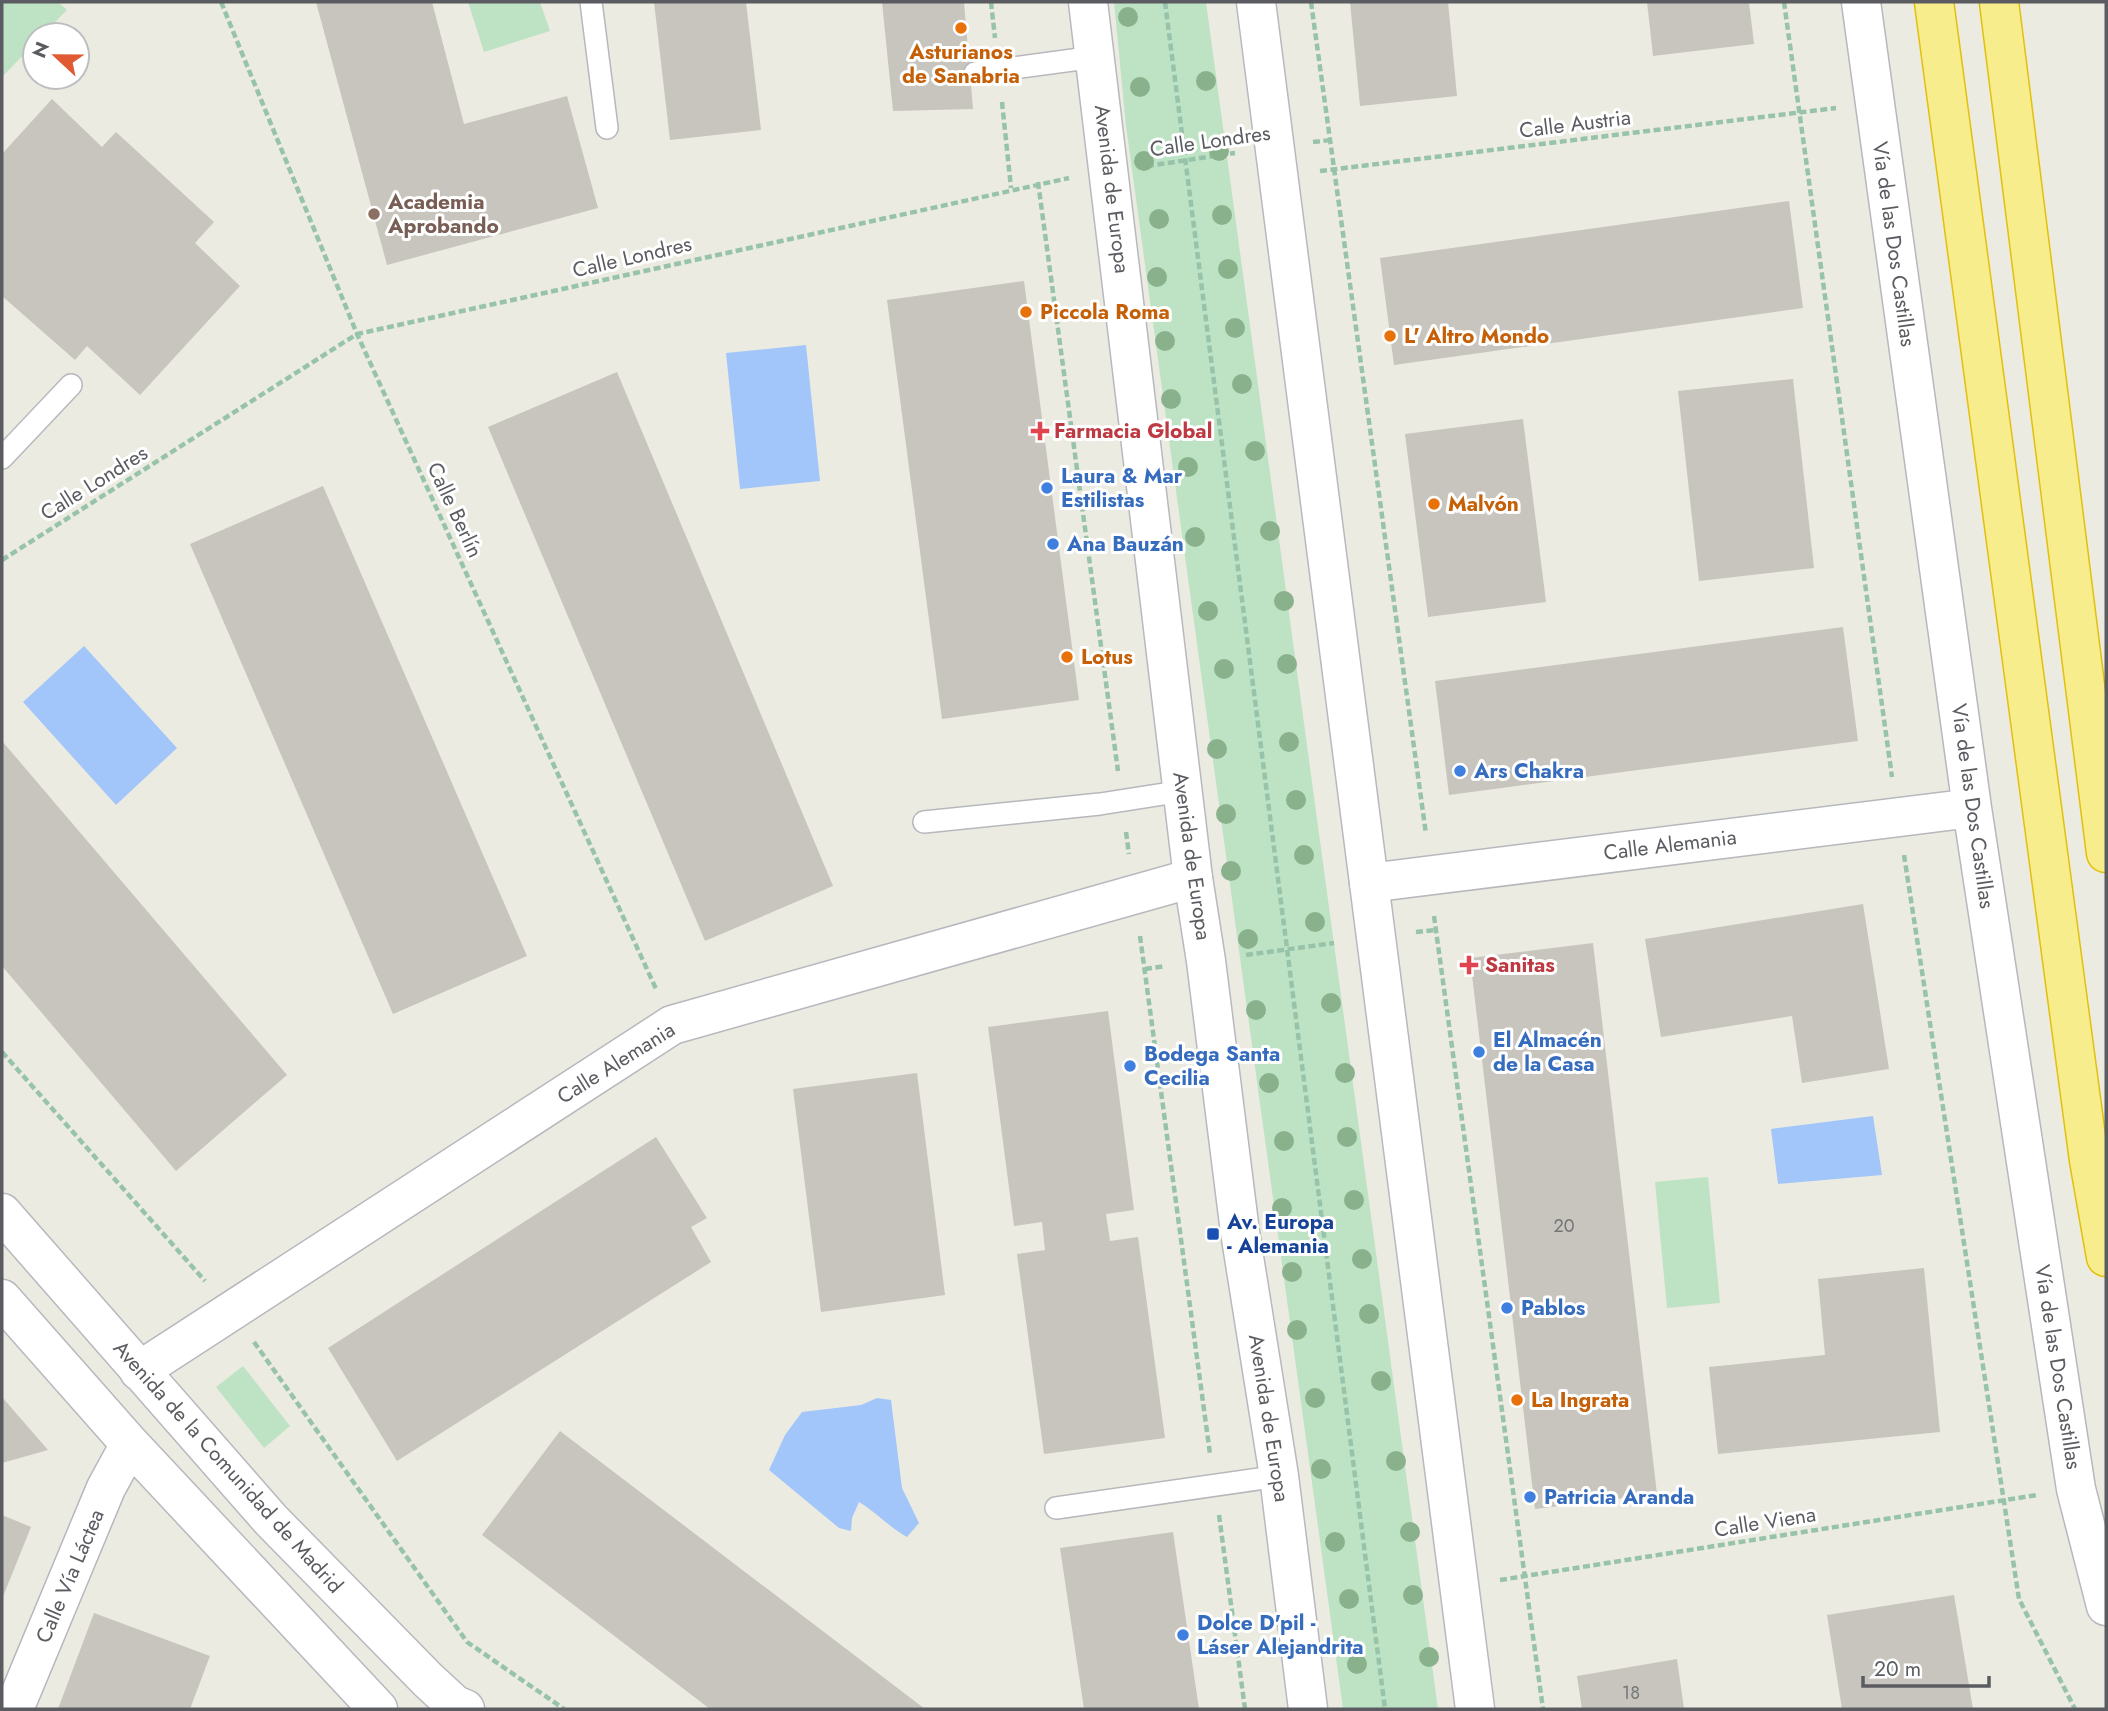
<svg xmlns="http://www.w3.org/2000/svg" width="2108" height="1711" viewBox="0 0 2108 1711" font-family="Jost,sans-serif">
  <rect width="100%" height="100%" fill="#ecebe1"/>
  <!-- green -->
  <path fill="#bee3c4" d="M2 2H58L67 10 42 35H35V43L2 77Z
    M468 2H540L550 31 484 52Z
    M1114 2H1206L1438 1709H1343L1126 126Z
    M1708 1177 1720 1303 1667 1308 1655 1182Z
    M243 1366 290 1426 264 1448 216 1387Z"/>
  <!-- water -->
  <path fill="#a2c6fa" d="M806 345 820 481 740 489 726 353Z
    M84 646 177 748 116 805 23 702Z
    M1873 1116 1882 1175 1778 1184 1771 1129Z
    M877 1398 891 1400 902 1488 919 1523 907 1537C889 1527 877 1513 859 1502L852 1518 851 1531 839 1528 769 1470 785 1435 802 1412 861 1405Z"/>
  <!-- building -->
  <path fill="#c7c5be" d="M316 2H432L464 124 567 96 598 208 387 265Z
    M654 2H746L761 130 670 140Z
    M882 2H964L973 109 893 111Z
    M1350 2H1448L1457 96 1360 106Z
    M1647 2H1749L1754 44 1653 56Z
    M52 99 102 147 116 132 214 222 195 243 240 286 140 395 87 346 75 360 2 296V154Z
    M1789 201 1803 308 1394 365 1380 258Z
    M1024 281 1079 700 942 719 887 300Z
    M617 372 833 886 705 941 488 427Z
    M1793 379 1814 568 1699 581 1678 391Z
    M1523 419 1546 602 1428 617 1405 434Z
    M323 486 527 956 393 1014 190 544Z
    M1843 627 1858 741 1449 795 1435 681Z
    M2 741 287 1075 176 1171 2 966Z
    M1863 904 1889 1069 1802 1083 1792 1016 1661 1037 1645 939Z
    M1593 943 1657 1494 1535 1509 1470 958Z
    M1108 1011 1134 1210 1106 1214 1110 1241 1138 1237 1165 1438 1044 1454 1017 1254 1045 1250 1042 1222 1014 1226 988 1027Z
    M917 1073 945 1295 821 1312 793 1089Z
    M656 1137 707 1218 691 1227 711 1262 397 1461 328 1348Z
    M1924 1268 1940 1432 1718 1454 1709 1367 1825 1355 1818 1279Z
    M2 1397 48 1450 2 1463Z
    M560 1431 925 1709H710L482 1535Z
    M2 1515 31 1527 2 1599Z
    M1173 1532 1199 1709H1084L1060 1548Z
    M1954 1595 1973 1709H1842L1827 1615Z
    M94 1613 210 1656 190 1709H58Z
    M1677 1659 1684 1709H1582L1577 1676Z"/>
  <g fill="none" stroke-linecap="round" stroke-linejoin="round">
    <!-- lane casing -->
    <g stroke="#b7b8bd" stroke-width="24">
      <path id="lane" d="M591 2 607 128
        M975 73 1095 57
        M2 458 71 385
        M924 822 1100 804 1183 791
        M1056 1508 1279 1476"/>
    </g>
    <!-- street casing -->
    <g stroke="#b7b8bd" stroke-width="41">
      <path id="street" d="M1861 2 1972 808 2076 1489 2106 1606
        M1369 883 1972 808
        M2 1213 271 1520 428 1680 455 1705 465 1709
        M2 1299 130 1444 378 1709
        M139 1371 672 1025 1193 878
        M14 1709 106 1488 130 1444"/>
    </g>
    <!-- secondary casing -->
    <g stroke="#b7b9bf" stroke-width="41">
      <path id="secondary" d="M1088 2 1193 878 1206 961 1240 1232 1279 1476 1308 1709
        M1256 2 1475 1709"/>
    </g>
    <!-- highway casing -->
    <g stroke="#e2c00b" stroke-width="41">
      <path id="highway" d="M1934 2 2089 1160 2106 1257
        M1999 2 2106 853"/>
    </g>
    <!-- path -->
    <path stroke="#98c3ab" stroke-width="4.5" stroke-dasharray="7 3.5" stroke-linecap="butt" d="M221 2 357 334 656 989
      M991 2 995 38
      M1165 2 1385 1709
      M1311 2 1426 834
      M1784 2 1892 777
      M1002 102 1011 188
      M1313 142 1330 140
      M1147 166 1235 153
      M1320 171 1836 108
      M1038 182 1118 771
      M2 560 357 334 1069 178
      M1126 832 1129 854
      M1904 855 2019 1599 2075 1709
      M1434 916 1543 1709
      M1416 932 1435 930
      M1140 936 1210 1454
      M1246 955 1334 943
      M1145 969 1165 966
      M2 1052 205 1281
      M254 1342 467 1642 564 1709
      M1219 1515 1245 1709
      M1500 1580 2037 1495"/>
    <!-- lane -->
    <use href="#lane" stroke="#fff" stroke-width="21"/>
    <!-- street -->
    <use href="#street" stroke="#fff" stroke-width="38"/>
    <!-- secondary -->
    <use href="#secondary" stroke="#fff" stroke-width="38"/>
    <!-- highway -->
    <use href="#highway" stroke="#f7ed8d" stroke-width="38"/>
  </g>
  <!-- trees -->
  <g fill="#89b18c">
    <circle cx="1128" cy="17" r="10"/>
    <circle cx="1206" cy="81" r="10"/>
    <circle cx="1140" cy="87" r="10"/>
    <circle cx="1219" cy="151" r="10"/>
    <circle cx="1144" cy="161" r="10"/>
    <circle cx="1222" cy="215" r="10"/>
    <circle cx="1159" cy="219" r="10"/>
    <circle cx="1228" cy="269" r="10"/>
    <circle cx="1157" cy="277" r="10"/>
    <circle cx="1235" cy="328" r="10"/>
    <circle cx="1165" cy="341" r="10"/>
    <circle cx="1242" cy="384" r="10"/>
    <circle cx="1171" cy="399" r="10"/>
    <circle cx="1255" cy="451" r="10"/>
    <circle cx="1188" cy="467" r="10"/>
    <circle cx="1270" cy="531" r="10"/>
    <circle cx="1195" cy="537" r="10"/>
    <circle cx="1284" cy="601" r="10"/>
    <circle cx="1208" cy="611" r="10"/>
    <circle cx="1287" cy="664" r="10"/>
    <circle cx="1224" cy="669" r="10"/>
    <circle cx="1289" cy="742" r="10"/>
    <circle cx="1217" cy="749" r="10"/>
    <circle cx="1296" cy="800" r="10"/>
    <circle cx="1226" cy="814" r="10"/>
    <circle cx="1304" cy="855" r="10"/>
    <circle cx="1231" cy="871" r="10"/>
    <circle cx="1315" cy="922" r="10"/>
    <circle cx="1248" cy="939" r="10"/>
    <circle cx="1331" cy="1003" r="10"/>
    <circle cx="1256" cy="1010" r="10"/>
    <circle cx="1345" cy="1073" r="10"/>
    <circle cx="1269" cy="1083" r="10"/>
    <circle cx="1347" cy="1137" r="10"/>
    <circle cx="1284" cy="1141" r="10"/>
    <circle cx="1354" cy="1200" r="10"/>
    <circle cx="1282" cy="1208" r="10"/>
    <circle cx="1362" cy="1259" r="10"/>
    <circle cx="1292" cy="1272" r="10"/>
    <circle cx="1369" cy="1314" r="10"/>
    <circle cx="1297" cy="1330" r="10"/>
    <circle cx="1381" cy="1381" r="10"/>
    <circle cx="1315" cy="1398" r="10"/>
    <circle cx="1396" cy="1461" r="10"/>
    <circle cx="1321" cy="1469" r="10"/>
    <circle cx="1410" cy="1532" r="10"/>
    <circle cx="1335" cy="1542" r="10"/>
    <circle cx="1413" cy="1595" r="10"/>
    <circle cx="1349" cy="1599" r="10"/>
    <circle cx="1429" cy="1657" r="10"/>
    <circle cx="1357" cy="1664" r="10"/>
  </g>
  <!-- markers -->
  <g fill="#e8710a" stroke="#fff" stroke-width="2.5">
    <circle cx="961" cy="28" r="7"/>
    <circle cx="1026" cy="312" r="7"/>
    <circle cx="1390" cy="336" r="7"/>
    <circle cx="1434" cy="504" r="7"/>
    <circle cx="1067" cy="657" r="7"/>
    <circle cx="1517" cy="1400" r="7"/>
  </g>
  <circle fill="#8d6e63" stroke="#fff" stroke-width="2.5" cx="374" cy="214" r="7"/>
  <g fill="#e0444e" stroke="#fff" stroke-width="2.5">
    <path d="M1036.5 420.5h7v7h7v7h-7v7h-7v-7h-7v-7h7z"/>
    <path d="M1465.5 954.5h7v7h7v7h-7v7h-7v-7h-7v-7h7z"/>
  </g>
  <g fill="#3f7fe0" stroke="#fff" stroke-width="2.5">
    <circle cx="1047" cy="488" r="7"/>
    <circle cx="1053" cy="544" r="7"/>
    <circle cx="1460" cy="771" r="7"/>
    <circle cx="1479" cy="1052" r="7"/>
    <circle cx="1130" cy="1066" r="7"/>
    <circle cx="1507" cy="1308" r="7"/>
    <circle cx="1530" cy="1497" r="7"/>
    <circle cx="1183" cy="1635" r="7"/>
  </g>
  <rect fill="#1a4fb4" stroke="#fff" stroke-width="2.5" x="1206" y="1227" width="14" height="14" rx="3.5"/>
  <g text-anchor="middle" dominant-baseline="central" stroke-width="6" stroke-linejoin="round" paint-order="stroke">
    <!-- number labels -->
    <g font-size="18" fill="#757678">
      <text x="1564" y="1226">20</text>
      <text x="1631" y="1693">18</text>
    </g>
    <!-- food labels -->
    <g font-size="21" font-weight="bold" fill="#c56008" stroke="#fff" text-anchor="start">
      <text x="961" y="52" text-anchor="middle">Asturianos<tspan x="961" dy="24">de Sanabria</tspan></text>
      <text x="1040" y="312">Piccola Roma</text>
      <text x="1404" y="336">L' Altro Mondo</text>
      <text x="1448" y="504">Malvón</text>
      <text x="1081" y="657">Lotus</text>
      <text x="1531" y="1400">La Ingrata</text>
    </g>
    <!-- street labels -->
    <g font-size="21" fill="#5a5c61" stroke="#fff">
      <text transform="translate(1575 124) rotate(-7)">Calle Austria</text>
      <text transform="translate(1210 141) rotate(-8)">Calle Londres</text>
      <text transform="translate(1112 189) rotate(83)">Avenida de Europa</text>
      <text transform="translate(1894 244) rotate(82)">Vía de las Dos Castillas</text>
      <text transform="translate(632 257) rotate(-13)">Calle Londres</text>
      <text transform="translate(94 483) rotate(-32)">Calle Londres</text>
      <text transform="translate(455 510) rotate(65)">Calle Berlín</text>
      <text transform="translate(1973 806) rotate(82)">Vía de las Dos Castillas</text>
      <text transform="translate(1670 845) rotate(-7)">Calle Alemania</text>
      <text transform="translate(1192 856) rotate(82)">Avenida de Europa</text>
      <text transform="translate(616 1063) rotate(-32)">Calle Alemania</text>
      <text transform="translate(2058 1367) rotate(81)">Vía de las Dos Castillas</text>
      <text transform="translate(1269 1418) rotate(81)">Avenida de Europa</text>
      <text transform="translate(228 1467) rotate(48)">Avenida de la Comunidad de Madrid</text>
      <text transform="translate(1765 1522) rotate(-9)">Calle Viena</text>
      <text transform="translate(70 1576) rotate(-67)">Calle Vía Láctea</text>
    </g>
    <!-- education labels -->
    <g font-size="21" font-weight="bold" fill="#785e54" stroke="#fff" text-anchor="start">
      <text x="388" y="202">Academia<tspan x="388" dy="24">Aprobando</tspan></text>
    </g>
    <!-- health labels -->
    <g font-size="21" font-weight="bold" fill="#be3a42" stroke="#fff" text-anchor="start">
      <text x="1054" y="431">Farmacia Global</text>
      <text x="1485" y="965">Sanitas</text>
    </g>
    <!-- shop labels -->
    <g font-size="21" font-weight="bold" fill="#366cbe" stroke="#fff" text-anchor="start">
      <text x="1061" y="476">Laura &amp; Mar<tspan x="1061" dy="24">Estilistas</tspan></text>
      <text x="1067" y="544">Ana Bauzán</text>
      <text x="1474" y="771">Ars Chakra</text>
      <text x="1493" y="1040">El Almacén<tspan x="1493" dy="24">de la Casa</tspan></text>
      <text x="1144" y="1054">Bodega Santa<tspan x="1144" dy="24">Cecilia</tspan></text>
      <text x="1521" y="1308">Pablos</text>
      <text x="1544" y="1497">Patricia Aranda</text>
      <text x="1197" y="1623">Dolce D'pil -<tspan x="1197" dy="24">Láser Alejandrita</tspan></text>
    </g>
    <!-- transit labels -->
    <g font-size="21" font-weight="bold" fill="#164399" stroke="#fff" text-anchor="start">
      <text x="1227" y="1222">Av. Europa<tspan x="1227" dy="24">- Alemania</tspan></text>
    </g>
  </g>
  <!-- border -->
  <rect width="2108" height="1711" fill="none" stroke="#5a5c61" stroke-width="7"/>
  <!-- north arrow -->
  <g transform="translate(56 56) rotate(292)"><circle r="33" fill="#ffffff" stroke="#bdbec0" stroke-width="2"/>
  <path d="M0-5L12 26L0 18L-12 26Z" fill="#e05b33"/>
  <text y="-10" font-size="19" font-weight="bold" text-anchor="middle" fill="#5a5c61">N</text>
  </g>
  <!-- scale -->
  <path d="M1863 1676v10h126v-10" fill="none" stroke="#5a5c61" stroke-width="3.5"/>
  <text x="1874" y="1676" font-size="21" fill="#5a5c61" stroke="#ffffff" stroke-width="5" paint-order="stroke">20 m</text>
</svg>
